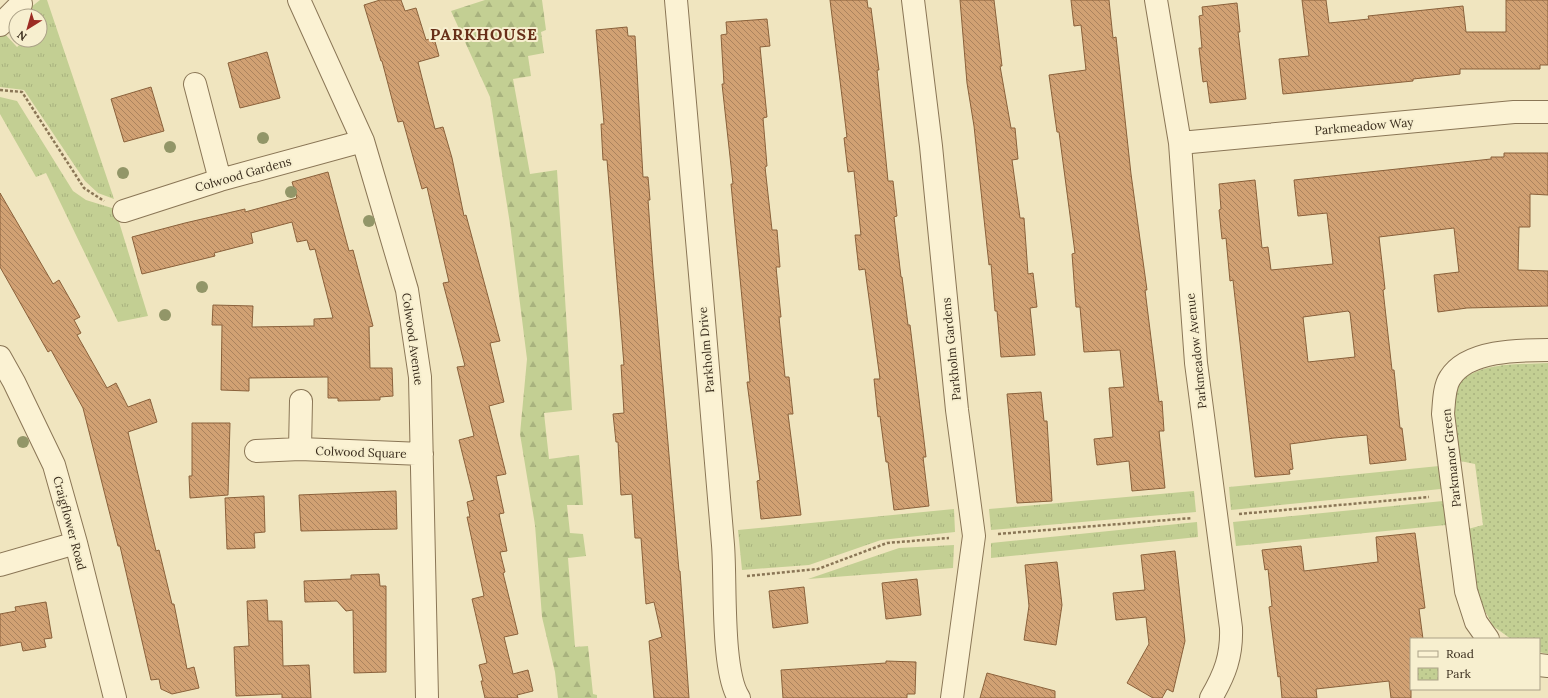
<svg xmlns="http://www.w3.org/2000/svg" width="1548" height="698" viewBox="0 0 1548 698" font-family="Lora,serif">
  <defs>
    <pattern id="grass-tufts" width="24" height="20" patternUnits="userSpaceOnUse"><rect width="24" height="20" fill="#c3cf93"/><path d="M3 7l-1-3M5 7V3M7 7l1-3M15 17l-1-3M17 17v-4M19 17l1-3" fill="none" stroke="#a8b27e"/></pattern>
    <pattern id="forest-firs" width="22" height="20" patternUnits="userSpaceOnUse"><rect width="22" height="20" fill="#c3cf93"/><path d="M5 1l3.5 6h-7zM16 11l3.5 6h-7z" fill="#a8b27e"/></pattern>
    <pattern id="park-dots" width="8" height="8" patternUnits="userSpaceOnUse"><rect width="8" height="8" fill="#c3cf93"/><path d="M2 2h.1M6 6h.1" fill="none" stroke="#a8b27e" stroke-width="1.8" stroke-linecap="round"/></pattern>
    <pattern id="building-back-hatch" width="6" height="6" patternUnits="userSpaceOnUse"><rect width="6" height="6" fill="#d1a173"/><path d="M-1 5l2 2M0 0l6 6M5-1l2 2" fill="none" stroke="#ab835e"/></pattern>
  </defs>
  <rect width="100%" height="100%" fill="#f0e5bf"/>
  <!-- grass -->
  <path fill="url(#grass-tufts)" d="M40 0H47L114 199 98 193 85 181 24 90 0 87V36L4 33 17 47 25 40H40V27L45 22 30 8Z
    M0 97 17 101 73 191 86 200 115 209 148 316 118 322 46 173 36 177 0 114Z
    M1439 466 1441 489 1231 510 1229 487Z
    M1194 491 1196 512 991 530 989 509Z
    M1443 501 1446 525 1236 546 1233 522Z
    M954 509 955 532 881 540 809 565 742 570 738 530Z
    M1197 522 1198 537 991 558V543Z
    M954 545 953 568 808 579 899 548Z"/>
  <!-- forest -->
  <path fill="url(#forest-firs)" d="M485 0H542L546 30 541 32 544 53 528 56 531 76 513 79 530 174 557 170 572 410 544 413 549 459 579 455 583 505H567L570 533 583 534 586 556 568 558 575 647 588 646 593 694 597 695V698H558L555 672 542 617 535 525 520 434 527 359 510 224 490 97 451 11Z"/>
  <!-- park -->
  <path fill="url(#park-dots)" d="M1548 363V654L1539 652V639H1511L1493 626 1477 596 1468 529 1483 525 1475 464 1460 461C1459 447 1451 411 1453 399 1459 360 1518 365 1548 363Z"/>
  <!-- building -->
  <path fill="url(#building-back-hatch)" stroke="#8a613b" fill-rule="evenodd" d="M380 0H401L405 11 416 8 426 40 434 38 439 56 418 62 435 129 443 127 452 158 464 216 466 215 500 341 490 343 504 402 489 406 506 474 496 476 504 513 499 514 507 551 500 552 505 572 503 573 518 634 504 637 513 674 528 670 533 691 517 695 518 698H485L481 681H483L479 665 487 663 472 599 484 596 467 517H470L467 502 474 500 459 440 474 436 457 367 465 366 443 283 449 282 427 187 422 189 403 121 398 122 382 61H381L364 5Z
    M830 0H867L868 8H871L879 70H877L888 181H893L897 216 894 217 901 277H902L908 325H910L926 457H923L929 506 894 510 888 462H886L880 416 878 417 874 379H880L865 269 859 270 855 235H861L854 171 848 172 844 138 847 137Z
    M960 0H994L1002 66H1000L1011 128H1015L1018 159 1012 160 1020 218H1024L1028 274 1033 273 1037 307 1030 308 1035 355 1001 357 997 311H995L991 264 989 265 974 126 967 83Z
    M1071 0H1109L1113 38 1116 37 1131 174 1147 290H1145L1159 402 1162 401 1164 431H1159L1165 488 1132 491 1129 461 1097 465 1094 439 1113 437 1109 388 1124 387 1120 350 1084 352 1080 307H1076L1072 254 1075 253 1059 132H1057L1049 75 1086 70 1081 25 1074 26Z
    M1302 0H1326L1329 23 1369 19 1368 16 1463 6 1466 32H1506V0H1548V65H1540V69H1460V74L1413 79V81L1283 94 1279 59 1309 56Z
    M1237 3 1240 32H1238L1246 99 1210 103 1207 81 1203 82 1199 48H1202L1199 16 1203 15 1202 7Z
    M767 19 770 46 760 47 767 117 763 118 767 166 765 167 772 230H777L780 267H776L781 317H779L785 377H789L793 414H788L801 515 761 519 757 481 760 480 747 382H750L731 184H733L722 84H724L721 35 727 34 726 22Z
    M627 27 628 36H635L643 177H648L650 200H648L653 269 679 571H680L689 698H654L649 641 662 637 654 602 646 604 641 538H635L632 494 621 495 618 442H616L613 414 624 413 621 365H624L607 160H603L601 124H604L596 30Z
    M267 52 280 98 240 108 228 63Z
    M151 87 164 131 124 142 111 99Z
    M1504 153H1548V195L1530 194V227H1519L1518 270 1548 271V306L1467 308 1438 312 1434 275 1459 272 1454 228 1379 237 1385 289 1383 290 1392 370H1394L1400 428H1402L1406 460 1370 464 1367 435 1334 438 1290 444 1293 469 1289 470 1290 474 1255 477 1233 280 1230 281 1226 238 1222 239 1219 210 1221 209 1219 184 1255 180 1262 248 1268 247 1271 270 1333 264 1327 213 1298 216 1294 180 1491 159V157H1504ZM1348 311 1350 313 1355 357 1308 362 1303 317Z
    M328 172 349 251 353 250 373 326 369 327 370 368H392L393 396 380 397V400L338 401V398H328V377L249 378V391L221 390 222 325H212L213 305 253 306 252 327 314 326V319L333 318 315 249 310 250 307 240 297 242 292 222 251 233 253 243 214 253 215 256 142 274 132 237 185 223 245 209V212L297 198 292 182Z
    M0 193 53 284 59 280 80 317 74 320 81 333 77 335 107 388 116 383 128 407 150 399 157 422 128 432 156 551 159 550 172 604H174L187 669 194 667 199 688 172 694 161 689 159 679 151 680 120 546H118L83 408 51 350 48 352 0 267Z
    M1041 392 1044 421H1047L1052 501 1017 503 1007 394Z
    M192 423H230L228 495 190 498 189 476H192Z
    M396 491 397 529 301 531 299 495Z
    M264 496 265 532 254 533 255 548 227 549 225 498Z
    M1415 533 1425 608 1419 609 1423 639H1411V698H1391L1389 681 1316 689 1317 698H1282L1280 676 1278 677 1269 607 1272 606 1268 569 1265 570 1262 550 1301 546 1304 571 1346 566 1378 562 1376 537Z
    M1175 551 1185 641 1173 692 1167 689 1162 698H1153L1127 683 1149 644 1146 617 1116 620 1113 593 1145 590 1141 555Z
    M1057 562 1062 605 1056 645 1024 640 1029 606 1025 565Z
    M379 574 380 586H386V672L354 673 353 610 346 611 337 601 305 602 304 581 351 579V575Z
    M917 579 921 615 886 619 882 583Z
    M804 587 808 623 773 628 769 591Z
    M267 600 268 621H282L283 666 309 665 311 698H282V694L236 696 234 647 249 646 247 601Z
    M46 602 52 638 44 639 46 647 23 651 21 642 0 646V614L16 611 15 607Z
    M886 661 916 662 915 694H907V698H783L781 670 886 663Z
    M987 673 1055 691V698H980Z"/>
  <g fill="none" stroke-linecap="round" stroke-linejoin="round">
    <!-- minor casing -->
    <g stroke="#8a7656" stroke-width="24">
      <path id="minor" d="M299 0 363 141 407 290 420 377 427 698
        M676 0C692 182 708 363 723 545 726 580 721 671 739 698
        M913 0 931 146 957 410 974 536 952 698
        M1156 0 1180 143 1196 363 1231 628C1232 656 1225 674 1211 698
        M0 25 21 4
        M195 84 220 180
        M1180 143 1514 112H1548
        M124 211 220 180 363 141
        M0 357 14 382 54 465 76 543 115 698
        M300 449 301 401
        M256 451 300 449 422 454
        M0 565 76 543
        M1488 639 1476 622 1466 591 1443 414C1444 403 1444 387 1450 378 1467 350 1519 350 1548 350
        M1539 665 1548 666"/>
    </g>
    <!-- path -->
    <path stroke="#8a7656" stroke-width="2.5" stroke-dasharray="3 2" stroke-linecap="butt" d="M0 90 22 92 84 188 104 201
      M1239 514 1429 497
      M998 534 1192 518
      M747 576 818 569 887 543 949 538"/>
    <!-- minor -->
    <use href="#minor" stroke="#fbf2d3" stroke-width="22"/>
  </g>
  <!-- trees -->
  <g fill="#929668">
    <circle cx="263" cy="138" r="6"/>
    <circle cx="170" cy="147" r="6"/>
    <circle cx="123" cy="173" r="6"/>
    <circle cx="291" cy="192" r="6"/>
    <circle cx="369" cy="221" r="6"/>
    <circle cx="202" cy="287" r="6"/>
    <circle cx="165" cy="315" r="6"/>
    <circle cx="23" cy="442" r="6"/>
  </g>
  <g text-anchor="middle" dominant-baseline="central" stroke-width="4" stroke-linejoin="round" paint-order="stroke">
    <!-- street labels -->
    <g font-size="12" fill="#392c1c" stroke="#f7efcf">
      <text transform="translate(1364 126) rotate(-5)">Parkmeadow Way</text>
      <text transform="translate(243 174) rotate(-16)">Colwood Gardens</text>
      <text transform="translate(413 339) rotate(82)">Colwood Avenue</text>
      <text transform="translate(951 349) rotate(-96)">Parkholm Gardens</text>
      <text transform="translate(706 350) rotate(-95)">Parkholm Drive</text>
      <text transform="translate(1196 351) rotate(-96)">Parkmeadow Avenue</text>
      <text transform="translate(361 452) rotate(2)">Colwood Square</text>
      <text transform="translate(1451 458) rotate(-96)">Parkmanor Green</text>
      <text transform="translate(70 523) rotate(75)">Craigflower Road</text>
    </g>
    <!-- district labels -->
    <g font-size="16" font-weight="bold" letter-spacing="1" fill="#683019" stroke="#f7efcf">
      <text x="484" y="34">PARKHOUSE</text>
    </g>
  </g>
  <!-- legend -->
  <rect x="1410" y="638" width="130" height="52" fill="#f7efcf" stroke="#aba187"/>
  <rect x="1418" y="651" width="20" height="6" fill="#fbf2d3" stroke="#aba187"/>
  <text x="1446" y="658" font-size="12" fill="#392c1c">Road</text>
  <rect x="1418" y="668" width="20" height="12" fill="url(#park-dots)" stroke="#aba187"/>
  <text x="1446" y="678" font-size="12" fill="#392c1c">Park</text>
  <!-- north arrow -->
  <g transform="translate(28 28) rotate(217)"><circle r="19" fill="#f7efcf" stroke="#aba187"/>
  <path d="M0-3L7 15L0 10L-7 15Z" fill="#9c2c23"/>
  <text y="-6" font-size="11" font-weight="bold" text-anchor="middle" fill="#392c1c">N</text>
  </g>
</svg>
